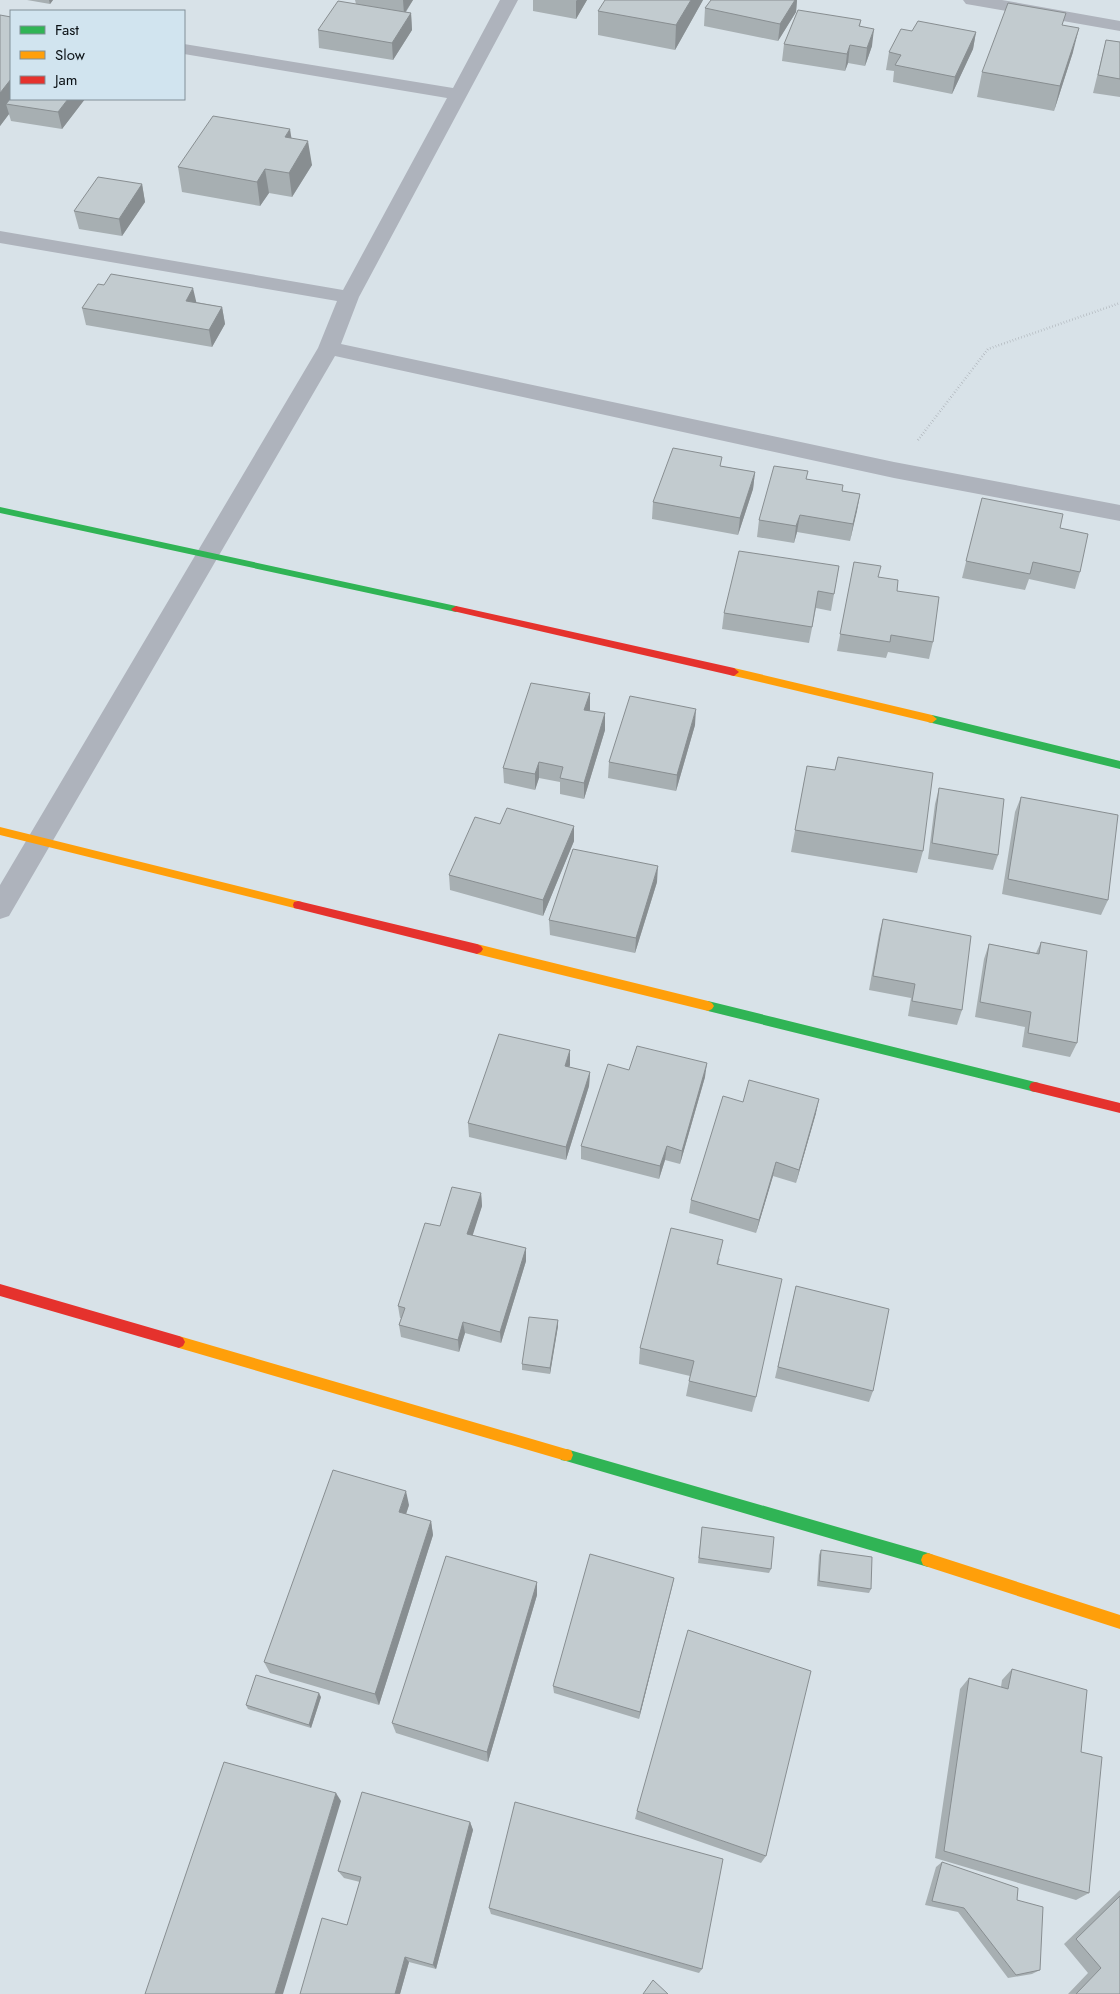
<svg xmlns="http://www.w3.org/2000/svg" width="1120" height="1994" viewBox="0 0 1120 1994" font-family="Jost,sans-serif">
  <rect width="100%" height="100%" fill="#d8e2e8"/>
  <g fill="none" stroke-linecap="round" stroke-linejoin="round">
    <!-- path -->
    <path stroke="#a4a9af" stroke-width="2.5" stroke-dasharray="0.5 2.5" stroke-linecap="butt" d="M918 440 988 349 1120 303"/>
    <!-- street -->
    <path fill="#aeb3bc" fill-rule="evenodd" d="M500 0H518L359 297 341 344 894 462 1120 505V521L894 478 335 356 9 916 0 919V885L318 348 337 301 0 243V231L343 290 447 98 184 54V44L453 88Z
      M963 0H1002L1120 21V31L972 5 966 4Z"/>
    <!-- fast -->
    <path fill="#30b455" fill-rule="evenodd" d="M0 507 456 606 461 609 456 612 0 513Z
      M932 715 1120 761V769L928 722 927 719 928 716Z
      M708 1001 1035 1082 1039 1083 1041 1087 1039 1091 1035 1092 708 1011 704 1009 702 1006 704 1003Z
      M566 1449 928 1553 933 1555 935 1560 933 1565 928 1567 566 1461 561 1460 559 1455 561 1450Z"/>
    <!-- slow -->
    <path fill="#ff9f0a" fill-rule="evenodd" d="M734 668 932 715 937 719 932 723 730 675 729 672 730 669Z
      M0 827 298 901 302 902 303 905 302 908 298 909 0 835Z
      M477 944 708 1001 712 1003 714 1006 712 1009 708 1011 477 954 473 952 471 949 473 946Z
      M179 1336 566 1449 571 1450 573 1455 571 1460 566 1461 179 1348 175 1346 173 1342 175 1338Z
      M928 1553 1120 1615V1629L928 1567 923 1565 921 1560 923 1555Z"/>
    <!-- jam -->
    <path fill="#e5322d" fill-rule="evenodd" d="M456 606 734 668 739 672 734 676 453 611 451 609Z
      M298 901 477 944 481 946 483 949 481 952 477 954 298 909 294 908 293 905 294 902Z
      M1035 1082 1120 1103V1113L1031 1091 1029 1087 1031 1083Z
      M0 1284 179 1336 183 1338 185 1342 183 1346 179 1348 0 1296Z"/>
  </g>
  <!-- wall -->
  <path fill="#a7afb2" d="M27 0H53L50 4Z
    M355 0H413L406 12 411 13 412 30 393 60 319 48 318 30 356 4Z
    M533 0H587L576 19 533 11Z
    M703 0 675 50 598 35V11Z
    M711 0H797L796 12 778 41 704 26 705 8Z
    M0 15 85 99 62 129 11 121 9 114 0 126Z
    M861 20 860 26 872 46 865 66 848 63 845 71 782 61 784 44Z
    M1063 25 1073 52 1054 111 977 97 982 72Z
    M912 31 976 32 973 49 952 94 893 82 894 71 886 70 889 52Z
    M1106 40 1120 42V97L1093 93Z
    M291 138 312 165 292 197 269 193 260 206 182 192 178 167Z
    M142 184 145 202 122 236 79 229 74 211Z
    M196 302 222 307 225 324 212 347 86 325 82 308Z
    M721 466 755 472 753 489 738 535 652 519 653 502Z
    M807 479 842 491 860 494 850 541 797 532 794 543 757 537 759 520Z
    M982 498 1060 528 1080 572 1075 589 1029 579 1025 590 962 578Z
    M854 562 878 577 897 591 933 642 929 659 888 652 886 658 837 651Z
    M839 566 831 611 816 608 809 643 722 629 724 613Z
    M590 693 589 711 605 713V730L584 799 560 794V782L539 778 535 790 504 783 503 768Z
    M695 725 676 791 608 778 609 762Z
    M838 757 923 851 917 873 791 852 807 766 835 770Z
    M939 788 998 855 993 870 928 859 935 804Z
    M1021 797 1108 900 1101 915 1002 894 1015 812Z
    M500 824 574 826V841L543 916 450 890 449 875Z
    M657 882 635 953 550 935 549 920Z
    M883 919 962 1010 957 1025 908 1016 911 998 869 990 879 934Z
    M1041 942 1077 1043 1070 1057 1022 1047 1025 1027 975 1017 984 959 989 944 1036 953Z
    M570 1065 569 1067 590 1072 589 1086 566 1160 469 1137 468 1123Z
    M629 1070 705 1077 680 1164 665 1160 659 1179 581 1159V1146Z
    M743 1102 816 1113 796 1183 773 1176 756 1233 689 1213 691 1200Z
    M481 1193 482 1206 472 1235 526 1248V1261L501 1343 465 1333 459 1352 401 1337 399 1325 401 1318H400L398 1306 440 1226Z
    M720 1258 718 1264 756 1397 752 1412 686 1396 690 1376 639 1364 640 1348Z
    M796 1286 873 1391 869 1402 775 1378Z
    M558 1320V1326L550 1374 522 1370V1364Z
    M409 1505 406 1514 431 1521 433 1535 379 1705 270 1673 264 1662Z
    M702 1527 771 1569 769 1573 698 1563Z
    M821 1550 871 1589 869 1593 817 1586 819 1555Z
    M674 1578 639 1719 554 1693 553 1686Z
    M537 1582V1595L488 1762 396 1733 392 1723Z
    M1012 1669 1081 1752 1089 1893 1076 1900 935 1858 960 1689 969 1678 1001 1687 1002 1680Z
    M321 1697 311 1728 248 1709 246 1705Z
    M637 1811 766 1856 761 1863 635 1819Z
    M470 1822 473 1830 436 1969 409 1962 400 1994H300L347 1925 360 1882 344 1878 338 1871Z
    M942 1862 1040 1970 1032 1974 1008 1978 958 1912 925 1905 936 1867Z
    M1120 1890V1994H1068L1088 1973 1064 1944Z
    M489 1908 702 1969 699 1973 491 1914Z"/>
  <!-- shaded-wall -->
  <path fill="#888e91" d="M49 0H53L50 4Z
    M403 0H413L404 14Z
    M577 0H587L576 19V1Z
    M691 0H703L675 50 676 25Z
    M795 0H797L796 12 778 41 780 24Z
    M411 13 412 30 393 60 392 43Z
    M1079 28 1073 52 1054 111 1060 86Z
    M874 29 872 46 865 66 867 48Z
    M976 32 973 49 952 94 955 77Z
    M850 45 848 63 845 71 847 54Z
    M11 79V99L6 104 9 114 0 126V93Z
    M68 99H85L62 129 58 112Z
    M290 129 294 154 285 137Z
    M308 141 312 165 292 197 289 173Z
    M265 169 269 193 260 206 257 182Z
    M142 184 145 202 122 236 119 219Z
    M193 288 197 305 186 301Z
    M222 307 225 324 212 347 209 330Z
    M755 472 753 489 738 535 740 518Z
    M860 494 857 511 850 541 853 524Z
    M800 515 797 532 794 543 796 526Z
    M590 693V710L584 726V710Z
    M696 709 695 725 676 791 677 775Z
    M605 713V730L584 799V783Z
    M539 762V778L535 790V774Z
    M574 826V841L543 916V900Z
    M658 866 657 882 635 953 636 938Z
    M570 1050V1065L565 1080V1066Z
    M707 1063 705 1077 680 1164 682 1151Z
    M590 1072 589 1086 566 1160V1147Z
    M819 1099 816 1113 796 1183 799 1170Z
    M667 1146 665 1160 659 1179 660 1166Z
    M776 1162 773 1176 756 1233 759 1220Z
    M481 1193 482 1206 469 1247 467 1234Z
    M526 1248V1261L501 1343 500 1332Z
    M558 1320V1326L550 1374V1368Z
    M463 1322 465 1333 459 1352 458 1340Z
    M406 1491 409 1505 402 1526 399 1512Z
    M431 1521 433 1535 379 1705 375 1694Z
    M674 1578 672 1587 639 1719 640 1712Z
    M537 1582V1595L488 1762 487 1752Z
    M319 1693 321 1697 311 1728 309 1725Z
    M336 1793 341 1801 283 1994H275Z
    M470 1822 473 1830 436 1969 433 1965Z
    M405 1957 409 1962 400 1994H395Z"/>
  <!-- building -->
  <path fill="#c2cbcf" stroke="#888e91" d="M605 0H691L676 25 598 11Z
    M711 0H795L780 24 705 8Z
    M338 1 411 13 392 43 318 30Z
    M1008 3 1066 13 1062 25 1079 28 1060 86 982 72Z
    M798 10 861 20 859 26 874 29 867 48 850 45 847 54 784 44Z
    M0 15 11 17V79L0 93Z
    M918 21 976 32 955 77 895 65 901 55 889 52 901 29 912 31Z
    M1106 40 1120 42V79L1098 75Z
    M11 98V99H68L58 112 6 104Z
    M213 116 290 129 285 137 308 141 289 173 265 169 257 182 178 167Z
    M98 177 142 184 119 219 74 211Z
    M111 274 193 288 186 301 222 307 209 330 82 308 98 284 104 285Z
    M673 448 722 457 720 466 755 472 740 518 653 502Z
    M774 466 808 471 806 479 843 485 842 491 860 494 853 524 800 515 796 526 759 520Z
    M982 498 1063 514 1060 528 1088 534 1080 572 1033 562 1030 574 966 561Z
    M739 551 839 566 834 594 818 591 812 627 724 613Z
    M854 562 881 566 878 577 898 580 897 591 939 597 933 642 891 635 890 642 840 634Z
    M531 683 590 693 584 710 605 713 584 783 560 778 563 767 539 762 535 774 503 768Z
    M630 696 696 709 677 775 609 762Z
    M838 757 933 773 923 851 795 830 807 766 835 770Z
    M939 788 1004 799 998 855 932 843Z
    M1021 797 1118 815 1108 900 1008 879Z
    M507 808 574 826 543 900 449 875 475 817 500 824Z
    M573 849 658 866 636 938 549 920Z
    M883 919 971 936 962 1010 912 1001 915 984 873 976Z
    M1041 942 1087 951 1077 1043 1028 1033 1031 1012 980 1002 989 944 1039 954Z
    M499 1034 570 1050 565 1066 590 1072 566 1147 468 1123Z
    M637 1046 707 1063 682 1151 667 1146 660 1166 581 1146 608 1064 629 1070Z
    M749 1080 819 1099 799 1170 776 1162 759 1220 691 1200 723 1096 743 1102Z
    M452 1187 481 1193 467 1234 526 1248 500 1332 463 1322 458 1340 399 1325 405 1308 398 1306 425 1223 440 1226Z
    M671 1228 723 1240 717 1264 782 1279 756 1397 689 1381 694 1361 640 1348Z
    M796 1286 889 1309 873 1391 778 1367Z
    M529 1317 558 1320 550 1368 522 1364Z
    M333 1470 406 1491 399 1512 431 1521 375 1694 264 1662Z
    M702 1527 774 1537 771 1569 699 1558Z
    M821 1550 872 1557 871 1589 819 1581Z
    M590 1554 674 1578 640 1712 553 1686Z
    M446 1556 537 1582 487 1752 392 1723Z
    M688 1630 811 1671 766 1856 637 1811Z
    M1012 1669 1087 1690 1081 1752 1102 1757 1089 1893 944 1851 969 1678 1008 1689Z
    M256 1675 319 1693 309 1725 246 1705Z
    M224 1762 336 1793 275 1994H145Z
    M362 1792 470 1822 433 1965 405 1957 395 1994H300L322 1918 347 1925 361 1877 338 1871Z
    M515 1802 723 1859 702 1969 489 1908Z
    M942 1862 1018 1888 1017 1900 1043 1907 1040 1970 1016 1975 964 1908 932 1901Z
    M1120 1896V1994H1076L1101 1968 1076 1939Z
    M653 1980 668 1994H643Z"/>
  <!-- legend -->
  <rect x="10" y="10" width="175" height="90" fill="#d1e4ef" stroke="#818f97"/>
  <rect x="20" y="26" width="25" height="8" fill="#30b455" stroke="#818f97"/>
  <text x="55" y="35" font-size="15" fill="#0a1014">Fast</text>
  <rect x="20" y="51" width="25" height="8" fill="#ff9f0a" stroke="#818f97"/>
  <text x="55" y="60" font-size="15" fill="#0a1014">Slow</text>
  <rect x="20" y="76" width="25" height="8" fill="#e5322d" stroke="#818f97"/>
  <text x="55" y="85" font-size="15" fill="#0a1014">Jam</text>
</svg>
